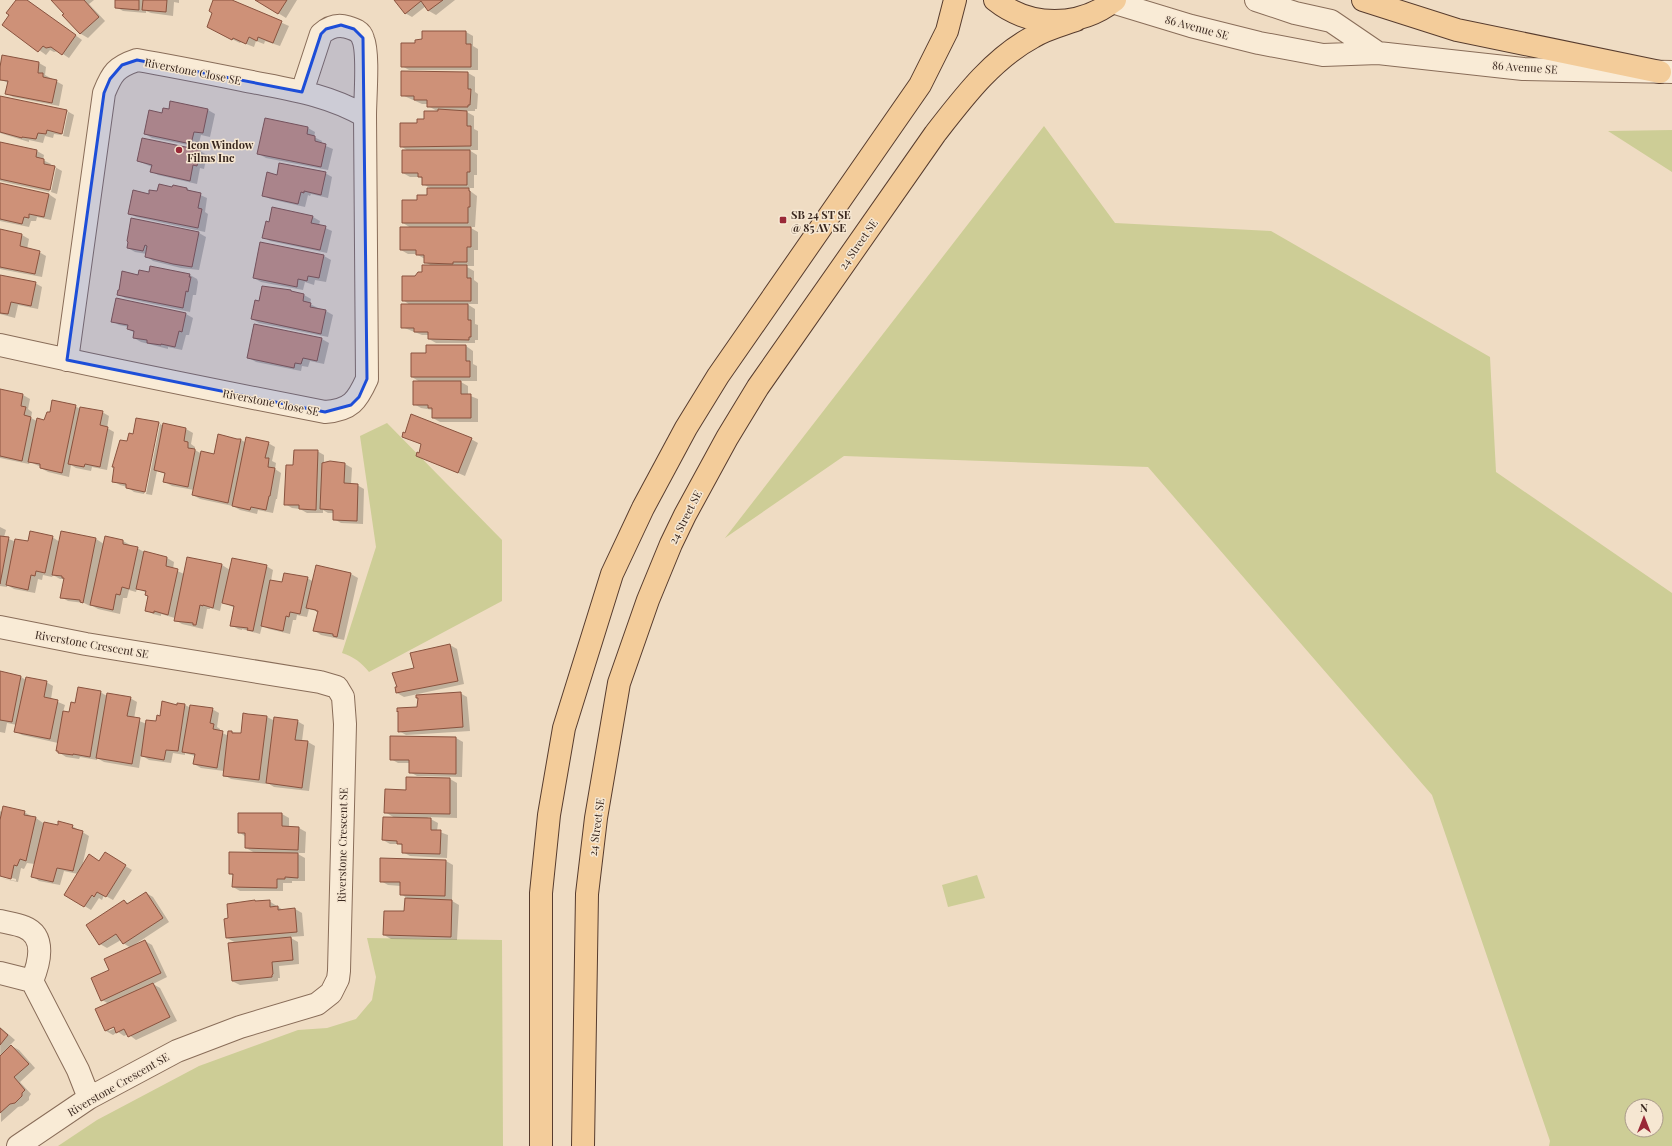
<svg xmlns="http://www.w3.org/2000/svg" width="1672" height="1146" viewBox="0 0 1672 1146" font-family="'Playfair Display',serif">
  <rect width="100%" height="100%" fill="#efdcc3"/>
  <!-- green -->
  <path fill="#cdcd96" fill-rule="evenodd" d="M1044 126 1115 223 1271 231 1490 357 1496 472 1672 593V1146H1549L1550 1141 1432 795 1148 467 844 456 725 538ZM1632 1106H1656V1130H1632Z
    M1672 130V172L1608 131Z
    M387 423 502 540V601L369 672C361 662 354 657 342 653L376 547 360 436Z
    M977 875 985 898 948 907 942 885Z
    M367 938 502 940 503 1146H58L97 1120 199 1066 298 1030 327 1028 356 1019 372 1000 376 977Z"/>
  <!-- shadow -->
  <path fill="#0003" fill-rule="evenodd" d="M17 0H27L82 40 69 58 58 51 54 52 50 50 46 55 4 25 10 15Z
    M52 0H94L89 4 105 21 88 38 81 34Z
    M116 0H179V3L174 2 173 16 151 13 146 11V13L123 11 116 7Z
    M214 0H230L289 26 280 46 265 41 264 44 256 41 254 47 241 42 240 43 215 31 213 13Z
    M257 0H297L286 18Z
    M395 0H455L436 15 429 11 426 6 412 17 405 13Z
    M466 32 473 36V46L478 49V70H409L402 66 416 44Z
    M39 63 46 67 45 75 63 85 59 106 13 97 6 93 8 83 0 79V73Z
    M468 73 475 77V92L478 94 477 109H475V111H465L474 116V129L478 131V150H469L477 155V175H474V188H466L477 196 475 227H469L478 232V250H474V266H465L474 271V280L478 283V304H467L475 309V324L478 325V340H475V343H436L429 339V335H422L402 327 410 305 403 300 416 277 432 266 425 262V259L416 254H408L401 250 411 228 403 223 418 201 428 196 432 189 423 184V179L419 177H410L403 173 408 151 401 146 418 124 439 112 428 106V104H422L402 95Z
    M0 97 67 111 74 115 69 137 63 136 68 112H66L61 135 54 134 53 138 45 136 43 143 29 140V142L0 133Z
    M170 110H208L215 114 210 137 201 135 198 147 152 138 145 134 163 114Z
    M266 119 308 128 315 132 314 137 322 141 321 144 333 149 328 170 266 158 259 154Z
    M0 143 37 151 44 155 43 160 51 164 50 166 55 167 62 171 57 194 51 192 56 168H54L49 192 0 181Z
    M200 151 207 155 204 169 200 168 197 184 158 175 151 171 152 167 138 161Z
    M325 173 332 177 328 198 311 194 310 196 308 195 305 207 270 199 263 195 278 176Z
    M0 184 50 195 56 199 51 220 37 217 36 221H31L29 227 0 221Z
    M187 189 207 198 205 212 208 214 205 232 136 217 129 213 150 195Z
    M313 217 320 221 319 225 332 231 327 253 270 241 263 237Z
    M132 219 199 233 206 237 199 270 181 268 153 261 146 256 147 254 135 252 128 248Z
    M0 230 22 235 29 239 27 249 39 252 46 256 42 277 0 269Z
    M261 243 324 256 331 260 326 282 315 280 314 285 305 282 303 290 261 282 254 278Z
    M190 275 197 279 198 282 196 295H193L190 312 125 298 118 294 139 276Z
    M0 276 35 283 42 287 38 309 18 305 15 318 0 314Z
    M304 295 311 299 310 304 318 308 317 310 326 311 333 315 328 337 259 323 252 319 260 302Z
    M117 300 186 314 193 318 189 335H186L182 350 168 347V349L141 342 134 338 135 333 128 329 129 327 119 325 112 321Z
    M255 325 322 339 329 343 324 364 310 361 308 367 302 366 301 371 256 362 249 358Z
    M466 346 473 351V364L477 366V381H459L468 386V395L478 399V422H440L433 418V410L421 408 414 404 420 382 412 377 427 354Z
    M0 390 23 395 30 399 28 409 32 412 31 418 37 421H44L75 406 80 409 102 412 109 416 107 428 114 432 107 470 92 467 91 471 76 468 71 465 69 477 48 472 41 468V467L30 462 29 464 0 458Z
    M159 423 163 426 186 429 193 433 191 444 195 447V450L202 454 214 455 218 435 241 440 245 442 268 443 275 447 272 461 276 463 275 469 281 473 277 499H276L273 513 258 510 257 514 240 510 233 506 200 499 193 495 194 490 172 486 165 482 166 474 157 471 152 495 146 494 160 424H158L144 494 134 492 127 487 120 485 113 481 128 442 134 435Z
    M403 436 471 439 478 443 465 476 417 455 419 454 422 445Z
    M317 451 324 455V464H345L352 468 351 484 357 485 364 489 363 524 341 523 334 519V513H328L323 510V513H307L300 509 292 508 285 504 294 466Z
    M0 527 6 530 4 537 16 542 28 543 52 537 60 542 62 533 96 539 104 544 105 537 123 541 130 545V546L137 548 144 552 167 558 174 562 173 569 184 574 222 565 230 570 266 566 273 570 271 581 283 583 307 578 314 582 317 566 351 574 358 578 344 640 321 635 315 631 319 612 309 609 307 617 297 615 296 620H293L290 634 269 629 262 626 260 634 242 629V630L238 629 231 625 235 608 222 602 220 611 210 608V609H207L203 629 182 624 175 620V618L161 614V616L153 614 146 610 149 597 146 595 147 593 137 588 136 592 129 590 127 598H123L120 614 98 609 91 605 90 606 84 603 68 601 61 597 65 579H60L53 575 52 577 43 575 42 580 38 579 35 593 14 589 7 585V587L0 586Z
    M450 645 457 649 464 684 404 697 397 693 414 669 413 664Z
    M0 672 21 677 26 680 46 682 53 686 51 699 65 705 63 712 70 713 76 704 100 692 107 696 130 698 137 702 134 719 147 724 157 722 161 717 178 704 185 705 191 708 212 709 219 713 217 727 220 729V732L229 736 231 732 242 734 267 717 275 721H297L304 725 302 741 308 742 315 746 309 791 274 787 266 782V784L231 779 224 775V771L201 768 194 764 195 756 185 753V755L173 753 171 763 149 760 141 755 139 768 104 762 97 758V760L80 757 79 759 66 757 57 751 58 743 22 735 15 731 17 725 7 723 5 733 0 732Z
    M460 693 467 697 470 731 406 735 399 731V712L398 709 418 708 419 698Z
    M391 737 456 738 463 742 462 777 417 776 410 772V763H398L391 759Z
    M407 778 450 779 457 783V818L427 817 438 823 437 831 448 835 447 858 410 856 403 852V846L399 844H390L383 840 395 818 385 812 407 791Z
    M0 811 3 813 24 812 31 816V817L36 818 43 823 58 827 72 826 89 836 82 867 100 862 105 854 132 870 113 900 104 895 102 900 99 898 91 910 65 894 78 874 64 871 60 885 39 881 32 876 35 864 27 863 24 869 21 868 18 882 0 878 16 881V879L0 875Z
    M282 814 289 818V827L299 828 306 832 305 853H296L305 858V881H292V883H283V891H240L233 887 234 876 230 874 255 853 246 848V837L239 832Z
    M446 861 453 865 452 901 459 905 457 940 391 939 384 935 405 912 410 900 401 894V886L388 885 381 881Z
    M146 893 153 897 169 922 134 945 135 946 145 941 152 945 167 977 153 984 160 988 177 1021 136 1040 128 1034 124 1036 118 1032 113 1035 106 1031 96 1010 109 1004 102 1000 111 970 131 948 123 943 121 940 107 948 100 944 87 925 124 901 130 904ZM118 1024 119 1026 109 1031V1029Z
    M255 901 257 902 269 901 283 910 295 909 302 913 304 936 289 937 298 942 299 964 279 966 280 978H278V981L240 985 232 981 236 943 227 938 229 919Z
    M0 1027 15 1040 10 1045 19 1050 35 1068 20 1082 31 1094 29 1097V1100L22 1106 18 1107 1 1122Z"/>
  <!-- building -->
  <path fill="#ce9178" stroke="#89533f" d="M16 0H27L76 35 62 55 51 47 46 48 43 46 38 52 2 25 9 15 6 13Z
    M51 0H84L99 17 80 34 62 15 64 14Z
    M115 0H139V10L115 8Z
    M143 0H167L166 12 142 10Z
    M213 0H232L282 21 273 43 258 37 257 41 249 37 246 44 233 38 232 40 207 27 212 13 209 11Z
    M255 0H287L278 14Z
    M394 0H443L428 11 421 1 405 14Z
    M422 31H466V44H471V67H401V43H415V40L422 39Z
    M2 55 39 62 38 73H43V77L57 80 52 103 5 94 8 81 0 80V67Z
    M401 71 468 72V89H471L470 105H468V107H427V100H414V96H401Z
    M0 96 67 110 62 134 47 130 46 134 38 133 36 139 22 137V138L0 132Z
    M170 101 208 109 203 133 194 132 191 144 144 134 149 110 162 113 163 108 169 109Z
    M438 109 467 111V126H471V146L400 147V123H417V119H424V111H438Z
    M265 118 308 127 307 134 315 136V141L326 144 321 167 257 154Z
    M142 138 200 150 197 166 193 165 190 181 150 172 152 165 137 161Z
    M0 142 37 150 36 157 44 159V164L55 166 50 190 0 179Z
    M402 150H470V172H467V185H422V177H418V173H402Z
    M279 163 326 172 321 195 304 191V193L301 192 298 204 262 196 267 172 277 175Z
    M0 183 49 194 44 217 29 214V218L24 217 22 224 0 219Z
    M159 184 172 187 173 185 187 188V190L201 193 198 208 202 209 198 228 128 214 133 190 149 194V190L157 191Z
    M427 188H469V191H470V207H468V223H402V200H417V195H427Z
    M272 207 313 216 311 223 326 226 320 250 262 238 266 221 269 222Z
    M131 218 199 232 192 267 173 264 145 257 147 246 145 245 143 251 127 248 128 242 127 241Z
    M400 227H471V247H467V262H453V264L424 263V255H416V250H400Z
    M0 229 22 234 20 246 40 251 35 274 0 267Z
    M260 242 324 255 319 278 308 276 307 281 298 279 297 287 253 278Z
    M422 265H467V278H471V301H402V276H415L418 272H422Z
    M150 266 190 274 189 277H191L188 292 186 291 183 308 117 295 118 290H119L122 271 138 275 139 270 149 272Z
    M0 275 36 282 31 306 11 302 8 314 0 313Z
    M262 286 291 290V291L304 294 303 301 311 303 310 307 326 310 321 334 251 319 255 300 259 301Z
    M116 298 186 313 182 332 179 331 175 347 161 344V345L147 343V340L133 338 134 331 127 329 128 325 111 322Z
    M401 304H468V320H471V337H469V340L428 339V332H414V328H401Z
    M254 324 322 338 317 361 303 358 301 364 295 363 294 368 247 358Z
    M426 345H466V361H470V377H411V353H426Z
    M413 381H461V394H471V418H432V408H428V405H413Z
    M0 389 23 394 21 406 26 407 24 415 31 417 22 461 0 456Z
    M52 400 76 405 62 473 40 468V464L28 462 37 418 44 420 47 412H50Z
    M80 407 103 411 100 425 108 427 100 467 85 464 84 467 68 464Z
    M411 414 472 438 458 473 416 456 417 452 419 453 421 444 402 437 403 432 405 433Z
    M136 418 159 422 145 492 126 488V484L112 482 114 467H112L120 440 127 441 129 433 133 434Z
    M163 423 186 428 184 441 188 442V448L195 449V451L188 487 163 482 165 473 154 470Z
    M218 434 237 439H241L228 503 192 495 201 451 214 454Z
    M246 437 269 442 265 458H269L268 467 275 468 270 496H269L266 510 251 507 250 510 232 506Z
    M294 450H318L316 510 299 509V505H284L286 465H293Z
    M330 461 345 463 344 483 358 484 357 521 333 520V510L320 509 322 463Z
    M30 531 53 536 45 573 36 571 35 576 31 575 28 590 6 585 15 539 28 541Z
    M61 531 96 538 83 603 80 602V600L60 598 64 578H62V576L52 575Z
    M0 536 9 537 0 584Z
    M105 536 123 540V544L138 547 129 589 122 587 120 595 116 594 113 610 90 605Z
    M144 551 167 557 166 566 178 569 168 615 154 611V613L145 611 148 596 145 595 146 591 136 589Z
    M187 557 222 564 213 608 203 605V606L200 605 196 625H193V623L174 621Z
    M232 558 267 565 253 631 247 630 248 628 230 626 234 606 222 603Z
    M316 565 351 573 337 637 333 636V634L313 631 318 611H316V610L306 608Z
    M284 573 308 577 300 614 290 612 289 617 286 616 283 631 261 626 270 580 282 582Z
    M450 644 458 681 396 693 395 687H397L392 673 414 668 410 653Z
    M0 671 21 676 12 722 0 720Z
    M26 677 47 681 44 697 58 700 50 739 14 732Z
    M78 687 101 691 90 757 73 754V755L58 753V751H56L63 711 69 712 71 702 75 703Z
    M461 692 463 727 398 732V711L397 712V708L417 707 418 698H416V695Z
    M107 693 131 697 127 716 140 718 132 764 96 758Z
    M162 701 177 705V703L185 704 178 751 166 750 164 760 141 756 146 720 156 721 157 715 160 716Z
    M190 705 213 708 210 723 214 724 213 729 223 731 217 768 193 764 195 754 182 752Z
    M243 713 248 714 267 716 259 780 223 776 228 731H232V733H241Z
    M274 717 298 720 295 740 308 741 302 788 266 783Z
    M390 736 456 737V774L409 773V760H390Z
    M406 777 450 778V814L384 813 385 789 406 790Z
    M3 806 25 811 24 815 36 817 26 861 20 859 17 866 14 865 11 879 0 876V820Z
    M238 813H282V826L299 827 298 850 245 848V833H238Z
    M383 817 431 818V830H441L440 854 402 853V844H397V841L382 840Z
    M58 821 73 825 72 828 83 831 73 871 57 868 53 882 31 877 44 822 58 825Z
    M105 852 126 865 106 897 97 892 94 897 92 895 84 907 64 895 89 854 99 861Z
    M229 852 298 853V878L285 877V879H277V888L232 887 233 874H229Z
    M380 858 446 860 445 896 400 895V882H380Z
    M146 892 163 918 123 944 116 934 99 945 86 925 124 900 127 904Z
    M405 898 452 900 451 937 383 935 384 911H404Z
    M255 900V901L270 900V907L278 906V910L295 908 297 932 226 938 224 919 228 918 227 904Z
    M291 937 293 960 272 962 273 974 272 975V977L232 981 228 943Z
    M145 940 161 973 101 1001 91 978 109 970 104 959Z
    M153 983 170 1017 128 1037 124 1029 116 1033 114 1027 105 1031 95 1009Z
    M0 1028 8 1035 0 1045Z
    M11 1045 29 1064 14 1077 25 1090 22 1093V1096L15 1103 10 1104 0 1113V1056Z"/>
  <g fill="none" stroke-linecap="round" stroke-linejoin="round">
    <!-- minor casing -->
    <g stroke="#896d59" stroke-width="24">
      <path id="minor" d="M1256 0 1295 13 1331 21 1378 53
        M1112 2 1191 26 1259 43 1323 55 1378 53 1523 69 1672 72
        M302 92 321 34C329 27 337 24 347 27 354 29 361 31 363 39 369 53 365 98 365 116
        M0 345C108 369 217 391 325 412 351 410 357 401 367 379L365 116C325 93 286 89 242 80 207 73 172 66 137 60 116 67 112 73 104 93L67 360
        M0 627 86 644 320 682 337 687 343 697 345 724 339 971 338 979 331 993 317 1004 240 1027 177 1051 89 1098 18 1146
        M0 921C8 923 17 924 24 927 47 936 39 964 32 981
        M0 973 32 981 78 1070 89 1098"/>
    </g>
    <!-- major casing -->
    <g stroke="#573c2e" stroke-width="24">
      <path id="major" d="M995 0C1030 28 1079 28 1115 0
        M1363 0 1457 30 1660 72
        M541 1146V893L549 815 564 728 612 574 643 508 686 428 718 376 920 85 947 31 955 0
        M583 1146 587 894 596 818 619 683 648 600 671 544 685 515 727 438 758 387 935 134C963 98 992 59 1033 37 1046 29 1062 25 1076 20"/>
    </g>
    <!-- minor -->
    <use href="#minor" stroke="#f9ebd6" stroke-width="22"/>
    <!-- major -->
    <use href="#major" stroke="#f3cc9a" stroke-width="22"/>
  </g>
  <!-- marked area -->
  <path fill="#1d4ed8" fill-opacity="0.2" stroke="#1d4ed8" stroke-width="3" stroke-linejoin="round" d="M341 25 354 29 363 38 367 379 359 397 351 405 325 412 67 360 104 93 110 79 122 65 137 60 302 92 321 34 326 29Z"/>
  <!-- markers -->
  <g fill="#992837" stroke="#f6e7d2" stroke-width="1.5">
    <circle cx="179" cy="150" r="4"/>
    <rect x="779" y="216" width="8" height="8" rx="2"/>
  </g>
  <g text-anchor="middle" dominant-baseline="central" stroke-width="3" stroke-linejoin="round" paint-order="stroke">
    <!-- street labels -->
    <g font-size="11" fill="#39271e" stroke="#f6e7d2">
      <text transform="translate(1197 27) rotate(15)">86 Avenue SE</text>
      <text transform="translate(1525 67) rotate(4)">86 Avenue SE</text>
      <text transform="translate(193 71) rotate(11)">Riverstone Close SE</text>
      <text transform="translate(858 244) rotate(-55)">24 Street SE</text>
      <text transform="translate(271 402) rotate(11)">Riverstone Close SE</text>
      <text transform="translate(685 517) rotate(-63)">24 Street SE</text>
      <text transform="translate(92 644) rotate(10)">Riverstone Crescent SE</text>
      <text transform="translate(596 827) rotate(-82)">24 Street SE</text>
      <text transform="translate(342 845) rotate(-89)">Riverstone Crescent SE</text>
      <text transform="translate(118 1084) rotate(-30)">Riverstone Crescent SE</text>
    </g>
    <!-- poi labels -->
    <g font-size="11" font-weight="bold" fill="#39271e" stroke="#f6e7d2" text-anchor="start">
      <text x="187" y="144">Icon Window<tspan x="187" dy="13">Films Inc</tspan></text>
      <text x="791" y="214">SB 24 ST SE<tspan x="791" dy="13">@ 85 AV SE</tspan></text>
    </g>
  </g>
  <!-- north arrow -->
  <g transform="translate(1644 1118)"><circle r="19" fill="#f6e7d2" stroke="#aa9a8a"/>
  <path d="M0-3L7 15L0 10L-7 15Z" fill="#992837"/>
  <text y="-6" font-size="11" font-weight="bold" text-anchor="middle" fill="#39271e">N</text>
  </g>
</svg>
